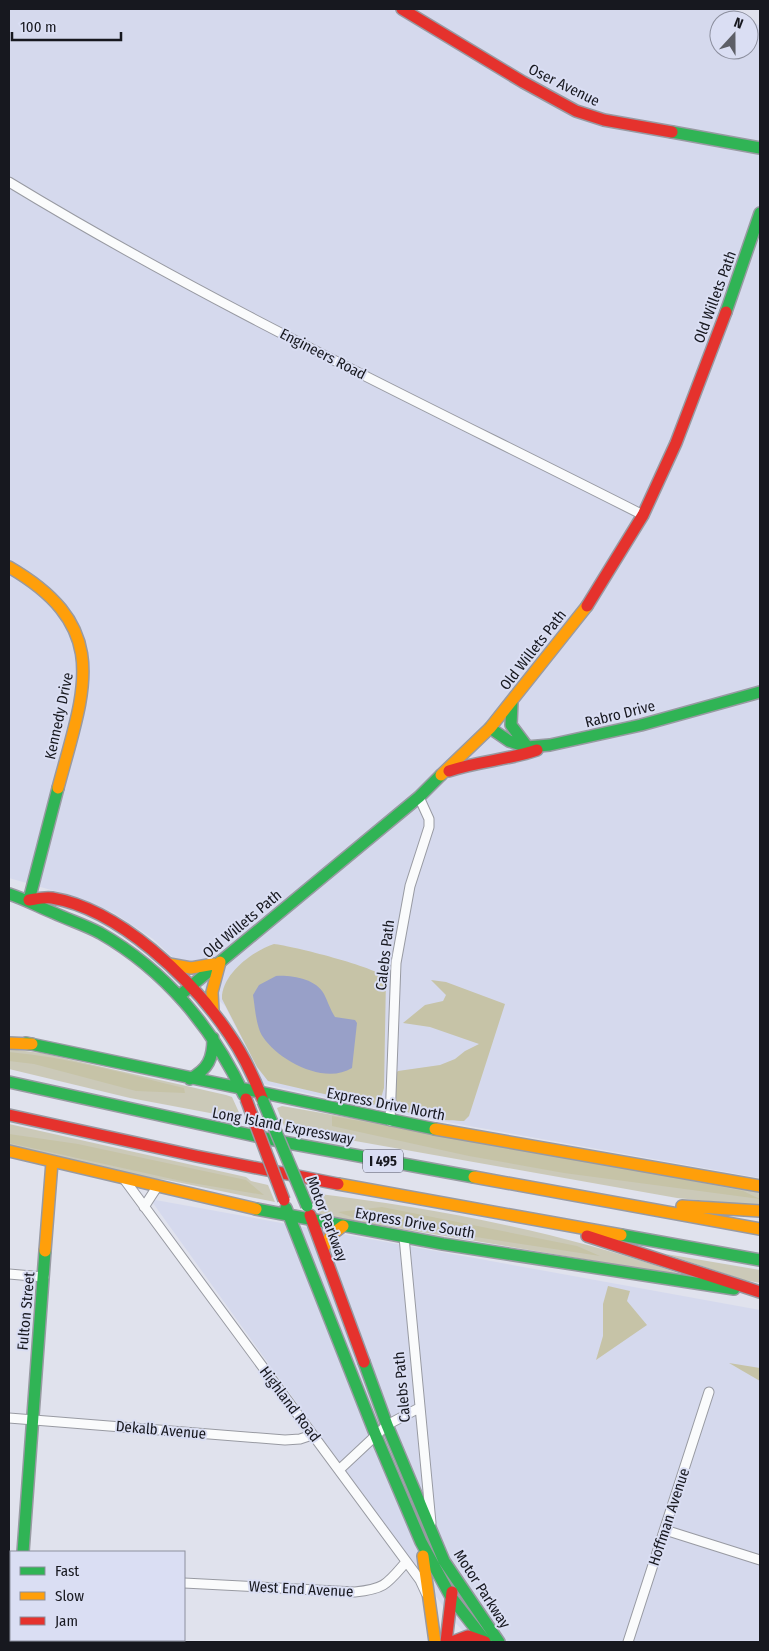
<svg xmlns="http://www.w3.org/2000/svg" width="769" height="1651" viewBox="0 0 769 1651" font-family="'Fira Sans Condensed',sans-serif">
  <rect width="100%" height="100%" fill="#e0e2ed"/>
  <!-- built -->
  <path fill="#d5d9ed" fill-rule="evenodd" d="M9 9H733L760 26V1178L408 1115 264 1084 225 1006 153 939 114 913 72 896 9 878ZM719 20H749V50H719Z
    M150 1199 760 1310V1642H473L453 1620Z"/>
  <!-- green -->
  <path fill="#cbc9b8" d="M9 1049 41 1053 226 1095 232 1097 242 1119 130 1098 9 1069Z
    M282 1106 760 1190V1206L677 1198 344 1139 284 1126 277 1108Z
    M9 1124 246 1177 251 1181 268 1185 275 1202 167 1180 146 1178 9 1145Z
    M311 1193C438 1208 566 1233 686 1276L354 1221 320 1214Z
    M666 1254 760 1270V1283L744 1280Z"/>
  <!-- forest -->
  <path fill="#c6c3a7" d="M274 944C292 946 377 967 386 978L384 1088 381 1098 374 1105 363 1103 268 1081 257 1067 222 999C221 975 252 951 274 944Z
    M431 980 446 982 505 1004 469 1116 464 1121C450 1121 407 1118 399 1106 393 1098 393 1084 394 1075L398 1071 440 1065 455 1059 465 1051 479 1044 430 1027 403 1023 425 1005 443 1001 446 995Z
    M9 1052C67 1057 126 1074 184 1088L185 1093 136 1091 34 1064 9 1061Z
    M332 1116 667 1176 743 1191 760 1199 564 1173 469 1156 332 1126Z
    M9 1134 78 1144 246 1180 264 1195 186 1182 9 1143Z
    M382 1207 577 1246 600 1256 357 1219 338 1212Z
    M608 1286 630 1291 627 1301 647 1325 596 1360 603 1336V1304Z
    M729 1363 760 1368V1381Z"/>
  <!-- water -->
  <path fill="#98a0c8" d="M276 976C292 975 316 979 324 994 328 1002 330 1009 335 1017L355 1020 357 1023 352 1068C325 1085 279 1061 263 1037 256 1027 255 1007 253 995L259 985Z"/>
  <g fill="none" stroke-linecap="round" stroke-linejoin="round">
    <!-- street casing -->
    <g stroke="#989aa2" stroke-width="11">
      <path id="street" d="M9 182C213 306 430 407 643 515
        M390 1121 396 963 410 886 429 827V819L419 797
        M124 1179 420 1580 426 1593
        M144 1207 157 1187
        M404 1237 431 1523
        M9 1274 44 1277
        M9 1418 285 1440 300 1439 312 1435
        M340 1469 387 1425 419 1408
        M665 1530 760 1560
        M9 1573 11 1574
        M184 1583 355 1592C385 1589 387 1584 406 1562
        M628 1642 709 1392"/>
    </g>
    <!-- fast casing -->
    <g stroke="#989aa2" stroke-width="14">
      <path id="fast" d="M672 132 760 148
        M726 312 760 213
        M512 702 511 725 526 745
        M490 728 509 741 527 747 550 745 641 725 760 692
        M9 894C25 899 39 907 54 913 69 920 85 925 100 933 165 970 213 1028 244 1095
        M29 900 58 788
        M179 996 419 797 441 775
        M26 1043 435 1129
        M190 1079C208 1069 213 1059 213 1038
        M9 1082 283 1142 474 1177
        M286 1208 376 1436 421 1542 451 1597 486 1642
        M256 1209 443 1244 734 1289
        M621 1235 760 1260
        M364 1362 387 1425 444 1561 499 1642
        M23 1552 45 1251"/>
    </g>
    <!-- slow casing -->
    <g stroke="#989aa2" stroke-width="14">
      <path id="slow" d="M9 567C114 628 84 690 58 788
        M441 775 490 728 587 606
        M169 964 191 968 214 964
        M213 1011 212 992 220 962
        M9 1043 32 1044
        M435 1129 760 1186
        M9 1151 256 1209
        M474 1177 760 1229
        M338 1184 621 1235
        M682 1206 760 1211
        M323 1249 331 1235 343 1226
        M45 1251 52 1162
        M423 1556 435 1642
        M15 1642 16 1640"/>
    </g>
    <!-- jam casing -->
    <g stroke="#989aa2" stroke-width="14">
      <path id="jam" d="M402 9 523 82 576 111 604 120 672 132
        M587 606 643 515 676 443 726 312
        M449 771C478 761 509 760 537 750
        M29 900C36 899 44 897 52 898 119 909 192 979 229 1034 243 1054 253 1075 262 1098
        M9 1115 196 1156 338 1184
        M310 1215 364 1362
        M587 1236 760 1292
        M446 1642 452 1592
        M452 1642 468 1636 485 1642"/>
    </g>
    <!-- street -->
    <use href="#street" stroke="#fafbfc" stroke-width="9"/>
    <!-- fast -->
    <use href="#fast" stroke="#30b455" stroke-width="11"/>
    <!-- slow -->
    <use href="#slow" stroke="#ff9f0a" stroke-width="11"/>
    <!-- jam -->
    <use href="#jam" stroke="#e5322d" stroke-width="11"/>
    <!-- fast-bridge casing -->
    <g stroke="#989aa2" stroke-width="14" stroke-linecap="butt">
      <path id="fast-bridge" d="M263 1101 307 1206"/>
    </g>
    <!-- jam-bridge casing -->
    <g stroke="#989aa2" stroke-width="14" stroke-linecap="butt">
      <path id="jam-bridge" d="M246 1099 284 1200"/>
    </g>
    <!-- fast-bridge -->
    <use href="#fast-bridge" stroke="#30b455" stroke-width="11"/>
    <!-- jam-bridge -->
    <use href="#jam-bridge" stroke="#e5322d" stroke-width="11"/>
  </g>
  <g text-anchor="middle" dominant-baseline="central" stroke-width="4" stroke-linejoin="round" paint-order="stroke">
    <!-- shield labels -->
    <rect fill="#dadef3" stroke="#52535f" stroke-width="1" x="363" y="1149.5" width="40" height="23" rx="4"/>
    <g font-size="14" font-weight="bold" fill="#17181f">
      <text x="383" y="1161">I 495</text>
    </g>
    <!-- street labels -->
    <g font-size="15" fill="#17181f" stroke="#dadef3">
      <text transform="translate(564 85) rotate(26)">Oser Avenue</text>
      <text transform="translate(715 297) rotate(-70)">Old Willets Path</text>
      <text transform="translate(323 354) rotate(27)">Engineers Road</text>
      <text transform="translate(533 650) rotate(-52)">Old Willets Path</text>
      <text transform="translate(620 714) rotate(-14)">Rabro Drive</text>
      <text transform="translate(59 716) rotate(-78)">Kennedy Drive</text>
      <text transform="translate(242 924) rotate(-40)">Old Willets Path</text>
      <text transform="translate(385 955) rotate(-83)">Calebs Path</text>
      <text transform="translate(386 1104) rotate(11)">Express Drive North</text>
      <text transform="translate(283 1126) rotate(11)">Long Island Expressway</text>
      <text transform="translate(327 1219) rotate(69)">Motor Parkway</text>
      <text transform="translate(415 1223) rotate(10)">Express Drive South</text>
      <text transform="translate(26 1311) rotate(-85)">Fulton Street</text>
      <text transform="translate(402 1387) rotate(-95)">Calebs Path</text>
      <text transform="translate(290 1404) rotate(53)">Highland Road</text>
      <text transform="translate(161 1430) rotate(5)">Dekalb Avenue</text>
      <text transform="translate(669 1517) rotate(-72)">Hoffman Avenue</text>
      <text transform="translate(301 1589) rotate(3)">West End Avenue</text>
      <text transform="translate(482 1589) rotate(57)">Motor Parkway</text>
    </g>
  </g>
  <!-- border -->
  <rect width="769" height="1651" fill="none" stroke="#17181f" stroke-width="20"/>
  <!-- legend -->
  <rect x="10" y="1551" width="175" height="90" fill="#dadef3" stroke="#8c8f9e"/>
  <rect x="20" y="1567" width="25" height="8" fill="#30b455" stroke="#8c8f9e"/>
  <text x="55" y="1576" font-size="15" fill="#17181f">Fast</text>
  <rect x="20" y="1592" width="25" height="8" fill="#ff9f0a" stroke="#8c8f9e"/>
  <text x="55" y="1601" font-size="15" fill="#17181f">Slow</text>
  <rect x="20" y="1617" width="25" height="8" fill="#e5322d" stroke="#8c8f9e"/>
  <text x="55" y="1626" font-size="15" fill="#17181f">Jam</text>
  <!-- north arrow -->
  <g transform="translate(734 35) rotate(21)"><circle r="24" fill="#dadef3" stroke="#8c8f9e"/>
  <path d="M0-4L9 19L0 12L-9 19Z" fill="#5d5f67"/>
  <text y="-8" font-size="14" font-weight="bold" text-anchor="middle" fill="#17181f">N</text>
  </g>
  <!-- scale -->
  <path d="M12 32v8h109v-8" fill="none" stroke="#17181f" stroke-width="2.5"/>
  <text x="20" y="32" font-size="15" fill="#17181f" stroke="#dadef3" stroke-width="4" paint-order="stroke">100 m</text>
</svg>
